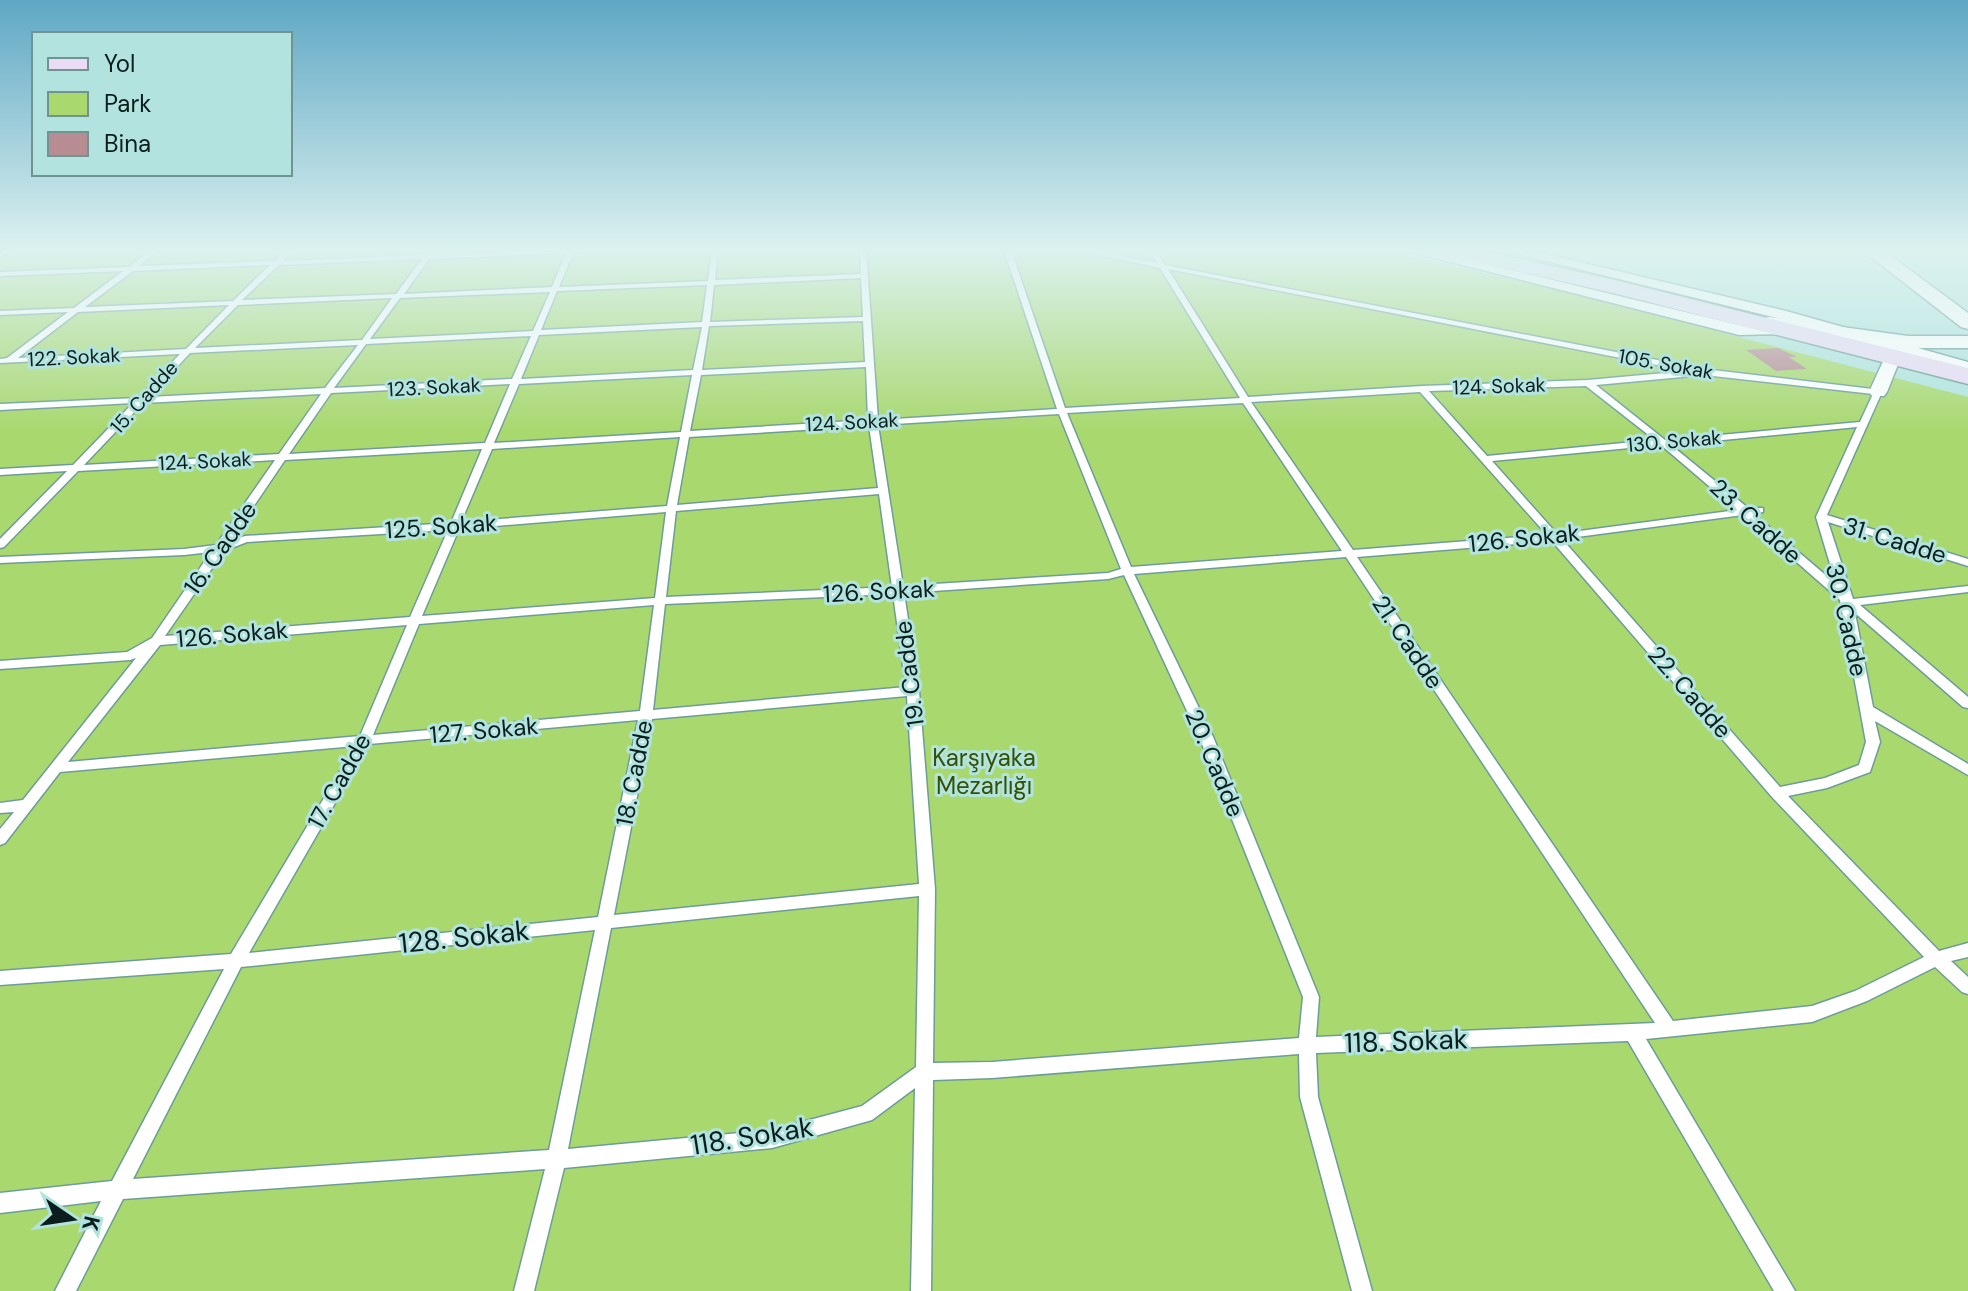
<svg xmlns="http://www.w3.org/2000/svg" width="1968" height="1291" viewBox="0 0 1968 1291" font-family="'DM Sans',sans-serif">
  <rect width="100%" height="100%" fill="#b2e3de"/>
  <!-- green -->
  <path fill="#a9d86f" d="M0 250H1384L1582 296 1968 397V1291H0Z"/>
  <!-- building -->
  <path fill="#b78d93" d="M1778 348 1797 357H1789L1807 369 1776 371 1746 350Z"/>
  <g fill="none" stroke-linecap="round" stroke-linejoin="round">
    <!-- service casing -->
    <g stroke="#6d9d98" stroke-width="3">
      <path id="service" d="M3 250H11L0 258V253Z
        M151 250H159L139 266 275 261 286 250H293L283 261 425 255 428 250H435L432 255 534 250H600L573 253 559 287 708 281 712 250H718L715 280 861 274 860 250H866L878 420 1057 409 1004 250H1011L1065 408 1240 398 1160 268 1076 250H1092L1157 263 1149 250H1156L1165 265 1704 369 1881 390 1882 392 1827 515 1968 559V566L1828 522 1853 599 1968 586V592L1860 605 1968 697V708L1963 707 1855 613 1873 707 1968 764V775L1875 721 1880 742 1870 772 1827 788 1788 796 1939 951 1968 943V957L1951 961 1968 977V994L1962 992 1935 967 1867 1001 1812 1022 1646 1039 1795 1291H1774L1628 1041 1316 1053 1318 1097 1372 1291H1352L1300 1097 1299 1054 992 1078 933 1080 931 1291H911L915 1088 872 1120 772 1148 564 1168 534 1291H514L545 1169 123 1199 76 1291H55L101 1201 0 1213V1193L112 1181 224 969 0 985V971L231 954 355 746 60 772 5 843 0 845V829L14 812 0 813V803L23 800 136 658 130 660 0 669V661L127 652 152 638 211 552 184 555 0 563V557L184 549 216 545 275 460 78 471 4 547 0 548V539L67 471 0 475V469L73 465 133 403 0 410V404L138 398 180 354 0 363V359L7 358 68 312 0 315V311L74 308 123 271 0 276V272L129 267ZM566 253 552 287 404 294 429 259ZM422 259 396 294 242 300 279 265ZM270 265 233 301 85 307 133 271ZM1168 269 1687 371 1588 380 1422 386 1248 397ZM861 278 863 317 710 322 714 285ZM707 285 702 322 541 330 557 291ZM550 292 533 331 370 339 400 298ZM392 298 362 340 195 348 238 305ZM229 305 186 349 18 358 78 312ZM863 321 865 362 702 370 709 326ZM702 327 693 370 521 379 539 335ZM531 336 512 379 334 388 366 344ZM358 345 325 388 149 397 190 353ZM866 367 868 420 690 431 701 375ZM692 375 681 432 494 443 519 384ZM1704 375 1873 394 1860 422 1665 440 1596 385ZM510 384 485 443 289 454 331 393ZM1586 386 1655 440 1487 456 1429 391ZM1420 392 1547 535 1353 550 1251 402ZM321 394 279 454 84 465 143 403ZM1243 403 1342 551 1131 567 1067 413ZM1059 414 1121 569 1108 573 903 586 878 425ZM869 426 878 488 677 505 689 437ZM1857 427 1816 517 1836 584 1754 514 1763 512V508H1748L1671 445ZM680 437 667 506 461 522 492 449ZM1661 445 1737 510 1557 534 1492 461ZM482 449 451 523 245 536 230 541 285 460ZM879 494 892 587 666 597 676 511ZM666 512 655 598 422 616 459 529ZM1743 515 1840 600 1866 742 1859 765 1825 778 1780 787 1562 539ZM448 530 410 617 165 636 224 551 247 542ZM1552 541 1772 797 1924 957 1855 991 1812 1006 1673 1021 1357 557ZM1346 557 1655 1023 1316 1037 1319 997 1214 739 1134 574ZM1124 575 1200 739 1303 997 1299 1038 992 1062 933 1063 935 889 919 691 904 593 1108 579ZM893 594 906 687 653 710 665 604ZM654 605 640 711 373 735 419 624ZM407 625 360 736 68 762 160 645ZM907 696 919 884 614 915 652 719ZM638 720 598 917 249 953 369 744ZM919 896 916 1067 862 1106 772 1130 568 1149 611 928ZM595 930 549 1150 133 1179 241 967Z"/>
    </g>
    <!-- minor casing -->
    <g stroke="#6d9d98" stroke-width="3">
      <path id="minor" d="M1403 250H1429L1739 325 1785 324 1793 329 1785 334 1739 335Z
        M1502 250H1529L1786 311 1968 362V372L1777 318Z
        M1893 352 1901 357 1887 392 1884 396H1872L1869 392 1885 357Z"/>
    </g>
    <!-- tertiary casing -->
    <g stroke="#6d9d98" stroke-width="3">
      <path id="tertiary" d="M1862 250H1883L1968 313V329L1961 327Z
        M1769 317 1908 336H1968V348H1908L1762 327 1759 323 1762 319Z"/>
    </g>
    <!-- secondary casing -->
    <g stroke="#6d9d98" stroke-width="3">
      <path id="secondary" d="M1440 250H1480L1619 281 1968 368V384L1617 294 1443 254Z"/>
    </g>
    <!-- service -->
    <use href="#service" fill="#fff" fill-rule="evenodd"/>
    <!-- minor -->
    <use href="#minor" fill="#fff" fill-rule="evenodd"/>
    <!-- tertiary -->
    <use href="#tertiary" fill="#fff" fill-rule="evenodd"/>
    <!-- secondary -->
    <use href="#secondary" fill="#ebdcf6" fill-rule="evenodd"/>
  </g>
  <!-- sky -->
  <linearGradient id="sky" x2="0" y2="1"><stop stop-color="#5fa7c4"/><stop offset="0.58" stop-color="#dcf2f0"/><stop offset="1" stop-color="#dcf2f0" stop-opacity="0"/></linearGradient>
  <rect width="1968" height="431" fill="url(#sky)"/>
  <g text-anchor="middle" dominant-baseline="central" stroke-width="6" stroke-linejoin="round" paint-order="stroke">
    <!-- far-street labels -->
    <g font-size="20" fill="#0b1e1d" stroke="#b2e3de">
      <text transform="translate(74 357) rotate(-3)">122. Sokak</text>
      <text transform="translate(1666 364) rotate(10)">105. Sokak</text>
      <text transform="translate(1499 386) rotate(-2)">124. Sokak</text>
      <text transform="translate(434 387) rotate(-3)">123. Sokak</text>
      <text transform="translate(144 397) rotate(-48)">15. Cadde</text>
      <text transform="translate(852 422) rotate(-3)">124. Sokak</text>
      <text transform="translate(1674 441) rotate(-5)">130. Sokak</text>
      <text transform="translate(205 461) rotate(-3)">124. Sokak</text>
    </g>
    <!-- street labels -->
    <g font-size="24" fill="#0b1e1d" stroke="#b2e3de">
      <text transform="translate(1756 521) rotate(42)">23. Cadde</text>
      <text transform="translate(441 526) rotate(-4)">125. Sokak</text>
      <text transform="translate(1524 538) rotate(-6)">126. Sokak</text>
      <text transform="translate(1895 540) rotate(17)">31. Cadde</text>
      <text transform="translate(220 548) rotate(-55)">16. Cadde</text>
      <text transform="translate(879 591) rotate(-3)">126. Sokak</text>
      <text transform="translate(1847 620) rotate(77)">30. Cadde</text>
      <text transform="translate(232 634) rotate(-5)">126. Sokak</text>
      <text transform="translate(1408 642) rotate(56)">21. Cadde</text>
      <text transform="translate(909 674) rotate(-97)">19. Cadde</text>
      <text transform="translate(1690 692) rotate(49)">22. Cadde</text>
      <text transform="translate(484 730) rotate(-5)">127. Sokak</text>
      <text transform="translate(1215 763) rotate(67)">20. Cadde</text>
      <text transform="translate(634 773) rotate(-79)">18. Cadde</text>
      <text transform="translate(339 781) rotate(-61)">17. Cadde</text>
    </g>
    <!-- park labels -->
    <g font-size="24" fill="#345100" stroke="#b2e3de">
      <text x="984" y="757">Karşıyaka<tspan x="984" dy="28">Mezarlığı</tspan></text>
    </g>
    <!-- near-street labels -->
    <g font-size="28" fill="#0b1e1d" stroke="#b2e3de">
      <text transform="translate(464 937) rotate(-6)">128. Sokak</text>
      <text transform="translate(1406 1041) rotate(-2)">118. Sokak</text>
      <text transform="translate(752 1136) rotate(-9)">118. Sokak</text>
    </g>
  </g>
  <!-- legend -->
  <rect x="32" y="32" width="260" height="144" fill="#b2e3de" stroke="#6f9491" stroke-width="2"/>
  <rect x="48" y="58" width="40" height="12" fill="#ebdcf6" stroke="#6f9491" stroke-width="2"/>
  <text x="104" y="72" font-size="24" fill="#0b1e1d">Yol</text>
  <rect x="48" y="92" width="40" height="24" fill="#a9d86f" stroke="#6f9491" stroke-width="2"/>
  <text x="104" y="112" font-size="24" fill="#0b1e1d">Park</text>
  <rect x="48" y="132" width="40" height="24" fill="#b78d93" stroke="#6f9491" stroke-width="2"/>
  <text x="104" y="152" font-size="24" fill="#0b1e1d">Bina</text>
  <!-- north arrow -->
  <g transform="translate(72 1219) rotate(103)" stroke="#b2e3de" stroke-width="6" paint-order="stroke">
  <path d="M0-6L14 30L0 20L-14 30Z" fill="#0b1e1d"/>
  <text y="-12" font-size="22" font-weight="bold" text-anchor="middle" fill="#0b1e1d">K</text>
  </g>
</svg>
